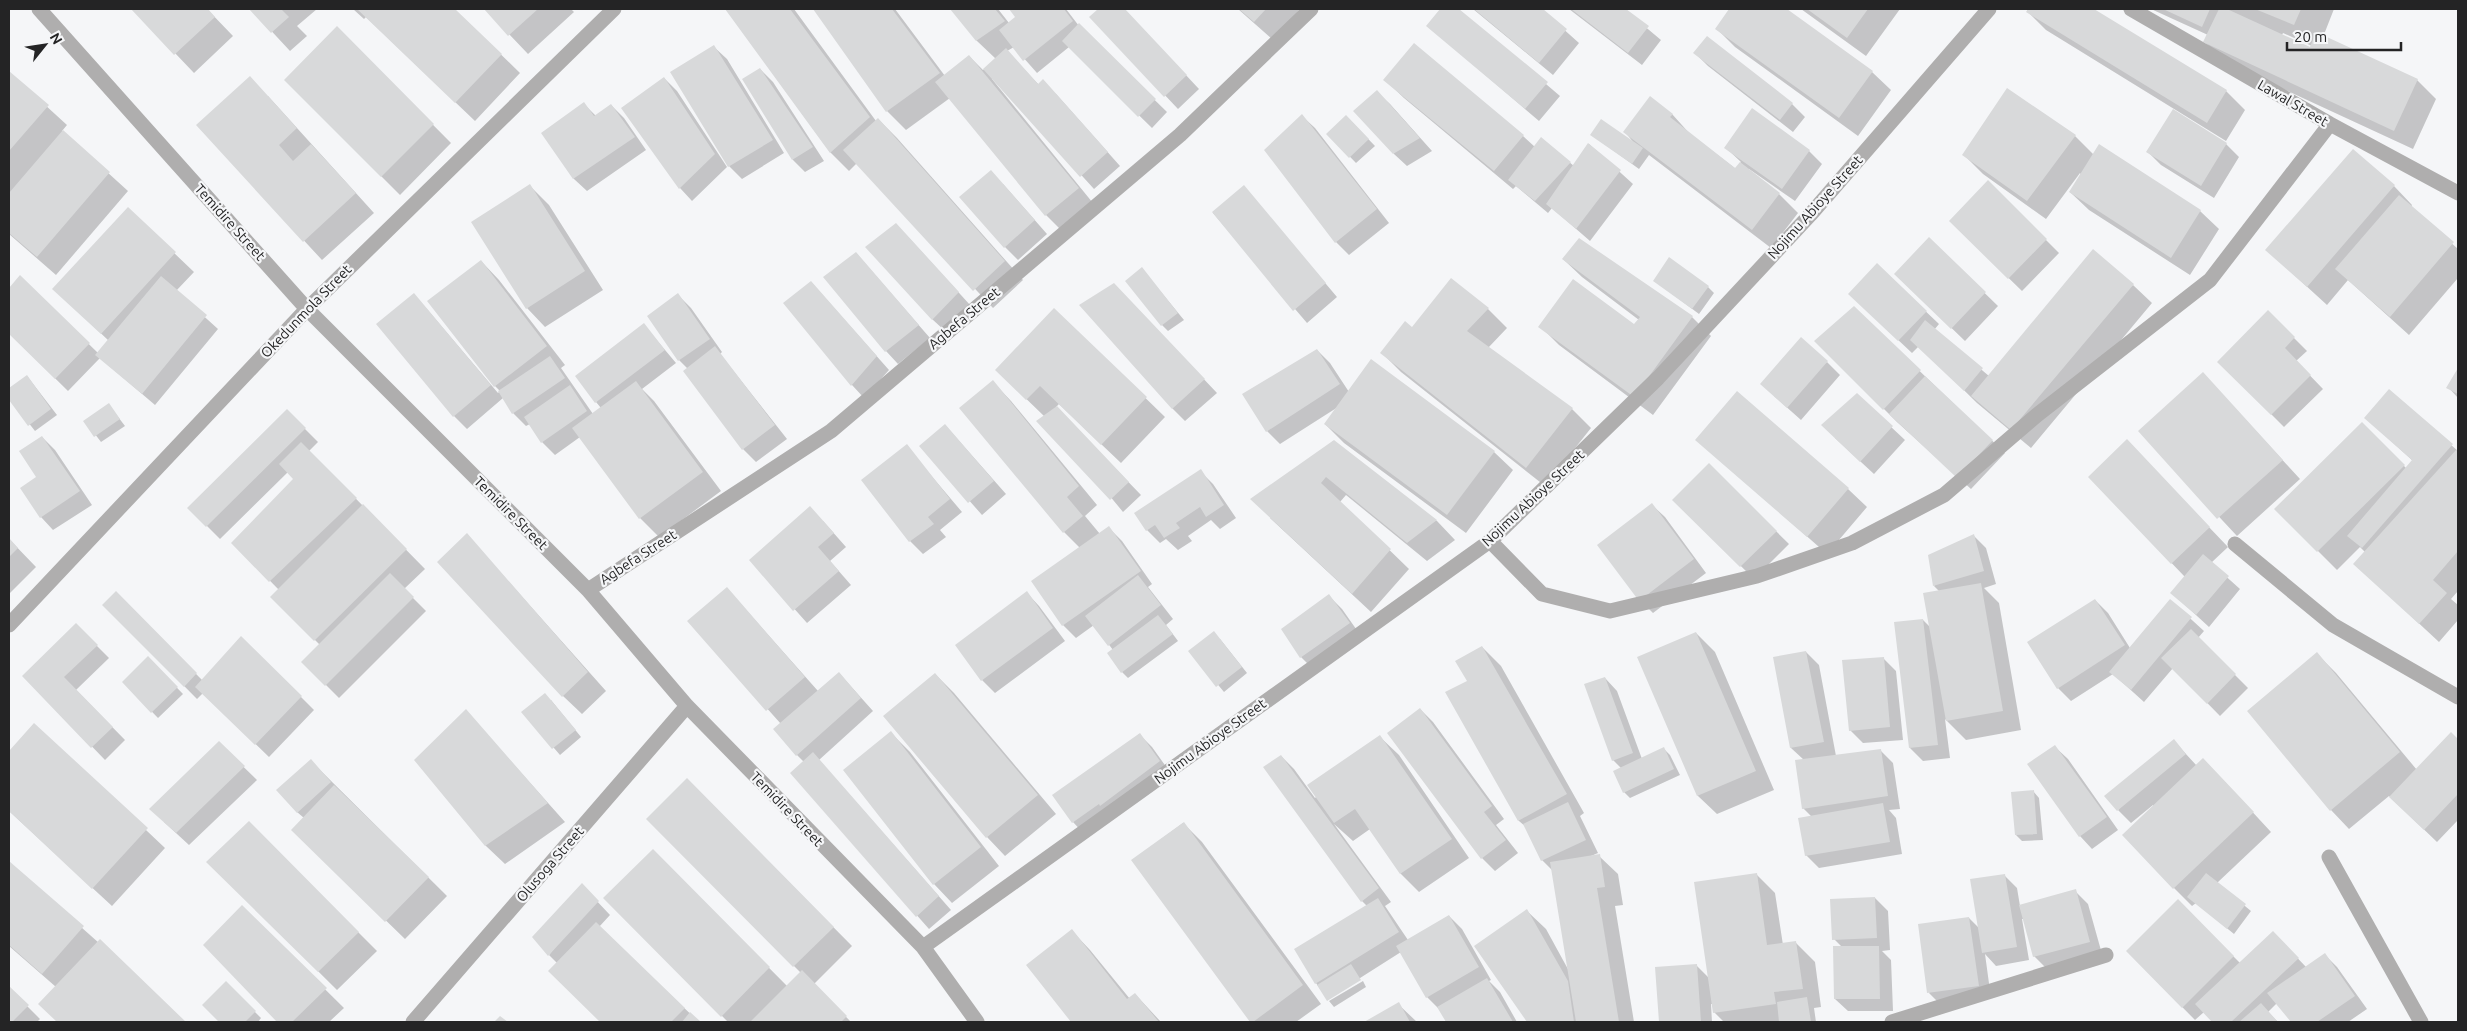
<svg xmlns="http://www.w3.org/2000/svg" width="2467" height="1031" viewBox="0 0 2467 1031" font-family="Ubuntu,sans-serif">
  <rect width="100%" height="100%" fill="#f5f6f8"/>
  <!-- shadow -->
  <path fill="#0003" fill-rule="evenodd" d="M133 9H207L233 36 194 73Z
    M251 9H317L297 26 307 36 290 51Z
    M353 9H454L520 73 475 121 366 17 364 19Z
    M485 9H571L574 12 528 54Z
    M726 9H794L876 121 878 119 897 138 1023 280 993 308 857 163 849 171 830 152Z
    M815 9H895L945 76 969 56 983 70 996 59 977 41 952 9H998L1009 23 1017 17 1010 9H1066L1079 26 1167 112 1152 128 1069 47 1037 73 1014 47 1007 51 1039 85 1056 94 1120 166 1094 189 993 78 992 79 1097 208 1065 234 1046 215 950 98 906 130 887 111Z
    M1100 9H1124L1199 89 1178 109 1091 17Z
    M1238 9H1300L1273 40Z
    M1442 9H1458L1560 96 1539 121 1428 26Z
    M1473 9H1541L1579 43 1553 75Z
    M1569 9H1624L1661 40 1642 65Z
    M1731 9H1785L1872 72 1891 90 1858 136 1735 47 1717 29Z
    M1801 9H1900L1866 56Z
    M2029 9H2092L2226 91 2245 110 2226 141 2046 30 2027 11Z
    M2151 9H2334L2323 37 2417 80 2436 99 2413 149 2223 61 2205 42 2208 35ZM2283 33 2312 46 2310 49 2282 35Z
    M337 28 451 143 400 195 285 80Z
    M1707 38 1792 104 1805 117 1793 132 1708 66 1695 53Z
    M714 47 727 59 784 153 742 179 729 166 672 72Z
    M760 69 773 82 824 161 805 172 793 160Z
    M9 72 67 125 62 131 128 191 56 275 9 234Z
    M664 78 677 91 727 167 692 201 680 188Z
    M1385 80 1523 136 1535 147 1541 139 1574 166 1589 144 1633 184 1590 241 1552 208 1548 213 1516 186 1513 189 1404 98Z
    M1377 92 1390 104 1432 151 1407 166 1394 154Z
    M268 96 374 213 322 260 197 125Z
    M584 104 596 116 611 105 624 118 646 150 587 191 574 179 543 134Z
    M1752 110 1809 151 1822 164 1795 201 1749 169 1748 170 1779 194 1798 213 1771 248 1649 155 1639 169 1592 135 1634 143 1625 132 1672 114 1690 134 1736 169 1741 162 1726 148Z
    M1302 116 1315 128 1389 223 1349 255 1336 242 1266 150Z
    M1346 116 1375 146 1356 163 1328 134Z
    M2075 136 2094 155 2200 211 2219 229 2190 275 2089 210 2070 192 2081 175 2080 173 2046 219 1983 174 1964 155Z
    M2226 144 2239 157 2214 198 2161 165 2148 152Z
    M1988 182 2059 253 2022 291 1950 221Z
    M1003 184 1047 234 1018 260 1005 247Z
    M530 186 549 205 603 290 545 327 527 308Z
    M2394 186 2412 205 2411 207 2458 249V278L2409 335 2348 280 2327 305 2267 250Z
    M1244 187 1337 297 1307 323 1213 213Z
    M128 209 194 272 176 291 218 329 155 405 100 358 68 391 9 333V289L20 277 98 353 109 341 73 307Z
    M909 238 971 306 945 331 932 319Z
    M1929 239 1998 306 1965 341 1909 287Z
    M1579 240 1692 317 1711 336 1653 415 1559 345 1540 326H1635L1639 320 1582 277 1563 259Z
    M856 253 930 338 898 364 886 351Z
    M481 261 499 280 565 365 561 368 593 414 601 408 596 402 644 325 676 363 642 389 654 401 721 491 659 537 640 518 580 437 555 455 542 442 530 424 526 426 513 413 503 398 467 429 454 416 426 308 498 393 500 391 495 386Z
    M1877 265 1939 324 1934 330 1989 376 2133 285 2152 303 2031 448 1977 403 1919 346 1912 353 1863 307Z
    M1142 269 1184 320 1168 331 1162 325Z
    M1451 280 1488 309 1507 328 1488 348 1572 409 1591 428 1545 486 1401 372 1382 353 1412 329Z
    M1655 281 1708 287 1714 293 1699 314Z
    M811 282 889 370 864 398 852 385Z
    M678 295 691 308 722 352 720 354 787 439 756 462 743 449 684 371 688 369 679 360 649 316Z
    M1127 298 1217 393 1185 421 1172 408Z
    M1854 308 2005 453 1971 489 1897 422 1816 341Z
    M1054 309 1165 417 1121 463 1059 404 1056 407 1141 495 1123 512 1044 416 1015 388Z
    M2268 312 2307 351 2296 361 2323 389 2284 427 2219 362Z
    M1317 350 1330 363 1349 392 1494 452 1513 470 1466 533 1344 443 1325 424 1338 407 1280 444 1267 431Z
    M1827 362 1840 375 1801 420 1774 396Z
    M2458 370V398L2448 387Z
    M27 376 57 415 35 431 9 398V390Z
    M993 382 1011 401 1097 505 1085 516 1100 534 1109 528 1122 541 1152 584 1148 587 1173 619 1166 625 1178 641 1128 678 1122 672 1113 650 1094 625 1076 638 1063 625 1080 548 1064 532Z
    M2389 391 2458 451V591L2451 599 2458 605V620L2439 642 2355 564 2365 552 2360 547 2337 570 2276 509 2362 424 2407 469 2413 461 2366 418Z
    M2221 393 2300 479 2237 536 2139 431Z
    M1857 395 1905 440 1874 474 1835 438Z
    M109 405 125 426 101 442 85 421Z
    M287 411 318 442 309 451 425 569 404 589 426 611 339 698 303 662 320 645 272 597 279 590 233 543 295 479 288 472 220 539 189 508Z
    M945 425 1006 494 982 515 921 446Z
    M42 437 55 450 92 505 53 530 41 517 38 477Z
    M1697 440 1848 489 1867 507 1827 554Z
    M1333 441 1437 521 1455 540 1427 561 1346 495 1340 502 1409 569 1371 612 1270 518Z
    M906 446 962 512 940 530 946 537 923 554 910 541 863 480Z
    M2145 460 2228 547 2211 563 2240 589 2209 627 2172 593 2185 577 2089 477Z
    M1709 465 1789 544 1754 579 1674 500Z
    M1200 471 1213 484 1236 518 1220 529 1211 520 1188 536 1192 541 1178 550 1166 539 1160 543 1147 530 1136 514Z
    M1652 505 1665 517 1706 573 1653 613 1640 600Z
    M823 521 846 547 830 561 851 585 807 623 751 560Z
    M467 535 606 691 582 714 563 696Z
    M1973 535 1986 548 1996 584 1984 588 1999 603 2021 730 1966 740 1945 719 1950 758 1923 761 1910 748 1923 620 1931 628 1940 592 1934 586Z
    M9 539 36 567 9 594Z
    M116 593 203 681 241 637 314 710 269 757 203 693 197 699 104 605Z
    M1027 593 1039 606 1065 641 995 693 982 680Z
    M1329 596 1342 609 1361 636 1314 670 1301 657Z
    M2095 600 2108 613 2130 648 2170 600 2204 631 2198 638 2248 688 2220 716 2173 668 2144 702 2113 674 2071 701 2058 688 2029 643Z
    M739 602 818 691 839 673 873 711 819 760 951 910 929 929 791 773 804 762 797 755 781 724 689 621Z
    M76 625 109 658 76 690 125 740 105 760 24 676Z
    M1696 633 1715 652 1774 790 1717 814 1698 796 1639 658Z
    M1220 639 1247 673 1224 692 1190 651Z
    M1482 647 1501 666 1584 813 1580 816 1598 853 1591 856H1599L1618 874 1623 905 1615 906 1634 1022H1528L1476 946 1527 911 1546 929 1569 971 1553 871 1542 860 1526 827 1519 821 1447 693 1469 681Z
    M1806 652 1819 665 1836 756 1880 750 1893 763 1900 809 1889 810 1896 818 1902 854 1819 868 1806 855 1812 817 1803 808 1804 760 1791 748Z
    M2317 654 2336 673 2417 770 2451 734 2458 741V820L2437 842 2389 796 2349 829 2331 810Z
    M148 658 183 694 158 718 123 682Z
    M1883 658 1896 671 1903 740 1863 743 1850 730Z
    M935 674 954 693 1056 814 1005 856 987 837 885 716Z
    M1605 678 1617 691 1642 759 1664 749 1670 755 1680 775 1630 798 1624 792 1621 768 1613 760Z
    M551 700 581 737 560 755 523 712Z
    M1420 709 1433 722 1504 819 1496 825 1518 853 1495 871 1482 858Z
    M466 711 565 822 505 864 486 846 415 760Z
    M35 725 165 848 112 906 9 811V753Z
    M891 733 910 752 999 866 952 903 934 884Z
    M1139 734 1152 747 1172 775 1085 835 1073 822Z
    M1380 737 1399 755 1469 858 1419 892 1401 874 1370 829 1353 841 1334 824 1391 902 1385 906 1408 940 1449 916 1462 929 1491 980 1489 981 1500 992 1517 1022H1447L1440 1010 1427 997 1401 952 1327 999 1316 983 1367 906 1362 901 1281 756 1294 769 1315 798Z
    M2174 741 2197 766 2222 779 2271 832 2217 883 2251 911 2234 934 2196 903 2192 906 2174 888 2153 805 2131 823 2118 810Z
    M219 743 257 780 189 845 164 822Z
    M2055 747 2068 759 2118 830 2092 849 2080 836Z
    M317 767 447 896 405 939 311 848 304 818 297 812Z
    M687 779 852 946 814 984 851 1022H728L605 898 653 851 788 987 801 973 647 819Z
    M2033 791 2039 798 2043 840 2022 841 2016 835Z
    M249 823 377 951 337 990 208 862Z
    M1183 823 1202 842 1321 1004 1296 1022H1252L1133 860Z
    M9 863 99 943 100 941 184 1022H58L40 1004 56 987 9 946Z
    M1757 875 1775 893 1783 945 1796 943 1815 962 1821 1007 1814 1008 1816 1022H1724L1714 1012 1713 1004H1711L1712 1022H1660L1656 968 1696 965 1710 979Z
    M2004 875 2017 888 2020 906 2075 891 2088 904 2102 954 2047 969 2034 956 2024 919H2022L2029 960 1996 966 1985 954 1991 998 1942 1006 1929 993 1969 918 1980 929Z
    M594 898 610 915 599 927 699 1022H602L550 971 557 963 549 955Z
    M1875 898 1888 911 1890 950 1882 951 1891 960 1893 1011H1848L1835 999 1842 947 1834 939Z
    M2178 901 2240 963 2285 945 2306 967 2325 955 2337 967 2367 1009 2348 1022H2293L2277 1003 2268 1012 2278 1022H2213L2204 1012 2195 1020 2127 951Z
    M242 907 344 1008 329 1022H279L204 945Z
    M1072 931 1090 950 1130 999 1135 994 1161 1022H1072L1027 965Z
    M1363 981 1366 987 1334 1007 1329 1001Z
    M226 983 261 1018 258 1022H221L203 1005Z
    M9 988 40 1019 37 1022H9Z
    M1398 1004 1417 1022H1367Z"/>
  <!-- building -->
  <path fill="#d8d9da" d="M131 9H208L215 17 174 55Z
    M249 9H281L289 17 271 33Z
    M357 9H455L502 54 455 103Z
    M484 9H538L508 36Z
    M725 9H790L870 117 830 153Z
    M813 9H892L940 73 886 112Z
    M950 9H995L1005 21 976 41Z
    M1009 9H1064L1073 21 1023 61 999 30 1015 17Z
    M1098 9H1125L1187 75 1164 97 1089 17Z
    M1239 9H1266L1254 22Z
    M1440 9H1459L1548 82 1525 109 1426 26Z
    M1474 9H1543L1567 29 1539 63Z
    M1571 9H1626L1649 26 1628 53Z
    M1729 9H1787L1873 71 1839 118 1715 29Z
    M1807 9H1868L1847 38Z
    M2028 9H2094L2227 90 2207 123 2026 12Z
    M2163 9H2210L2202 27Z
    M2219 9H2227L2310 47 2316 32 2418 79 2394 131 2203 42Z
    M2255 9H2301L2294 25Z
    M1079 23 1156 99 1138 117 1062 41Z
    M337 26 434 124 381 177 284 80Z
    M1707 36 1793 103 1780 120 1693 53Z
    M1414 43 1524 135 1494 171 1383 80Z
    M714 45 773 140 728 167 670 72Z
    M1006 48 1038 84 1043 79 1108 152 1080 177 983 69Z
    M969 55 1079 188 1045 216 935 82Z
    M760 68 813 147 792 160 742 79Z
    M9 71 49 105 9 151Z
    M250 76 297 128 279 145 293 161 311 144 356 193 303 242 196 125Z
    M664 77 715 154 679 189 621 108Z
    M2007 88 2076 135 2027 201 1962 155Z
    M1377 90 1420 138 1393 154 1353 111Z
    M1650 96 1673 114 1670 117 1735 168 1740 162 1780 193 1752 230 1623 132Z
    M584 102 594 116 611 104 635 137 573 179 541 133Z
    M1752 108 1810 150 1782 189 1724 148Z
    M2173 109 2227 143 2201 186 2146 152Z
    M1302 114 1377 209 1335 243 1264 150Z
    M1346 115 1369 139 1349 158 1326 134Z
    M878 118 1005 261 973 291 843 150Z
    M1601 119 1643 148 1632 164 1590 135Z
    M63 130 110 172 37 257 9 233V193Z
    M1541 137 1571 162 1535 201 1508 180Z
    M1588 143 1621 170 1576 229 1546 204Z
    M2099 144 2201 210 2171 258 2069 192Z
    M2353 149 2395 185 2307 287 2265 250Z
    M991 170 1035 220 1004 248 959 197Z
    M1988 180 2047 239 2008 279 1949 221Z
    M530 184 585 271 526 309 471 222Z
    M1244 185 1326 283 1293 311 1212 212Z
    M2399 195 2454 242 2390 317 2335 269Z
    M128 207 176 252 101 334 52 289Z
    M896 223 959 292 932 320 865 247Z
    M1929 237 1986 292 1951 329 1894 274Z
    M1579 238 1693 316 1634 397 1538 327 1573 279 1634 324 1640 317 1562 259Z
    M2093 249 2134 284 2011 430 1971 396Z
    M856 252 919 325 885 352 823 277Z
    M1669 257 1709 286 1692 309 1653 281Z
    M481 260 547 346 494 387 427 301Z
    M1877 263 1927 311 1898 341 1848 294Z
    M1142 267 1178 313 1161 326 1125 281Z
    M20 275 90 343 55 379 9 334V288Z
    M161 276 207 315 142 394 95 355Z
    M1451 278 1489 308 1467 331 1573 408 1526 468 1380 353 1405 321 1412 327Z
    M811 281 877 356 851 386 783 303Z
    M1114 283 1205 379 1172 409 1079 305Z
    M414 293 491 385 453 417 376 324Z
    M678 293 710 339 678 361 647 316Z
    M1854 306 1921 370 1883 410 1814 341Z
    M1054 308 1147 397 1101 445 1040 386 1026 400 995 370Z
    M2268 310 2295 337 2285 348 2311 375 2271 415 2217 362Z
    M1925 320 1983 368 1964 391 1910 340Z
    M644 323 665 350 595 403 575 376Z
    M1801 337 1828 361 1787 408 1760 384Z
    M715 346 775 425 742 450 683 371Z
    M1317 349 1340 384 1266 432 1242 394Z
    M550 356 565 378 512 414 498 391Z
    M1371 359 1495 451 1447 515 1324 424Z
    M2458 368V394L2446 388Z
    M2203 372 2283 460 2217 519 2138 431Z
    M27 375 51 409 28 426 9 400V388Z
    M1925 376 1993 440 1957 478 1889 414Z
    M993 380 1079 486 1067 497 1083 516 1063 533 959 408Z
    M636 381 703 472 639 519 572 428Z
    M570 385 587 411 541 443 524 417Z
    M2389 389 2453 444 2362 548 2347 536 2412 460 2364 418Z
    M1737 391 1849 488 1807 537 1695 440Z
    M1857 393 1893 426 1860 462 1821 425Z
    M109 403 120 419 94 437 83 421Z
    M1057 406 1129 482 1110 500 1036 421Z
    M287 409 306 428 206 527 187 508Z
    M2362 422 2405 465 2317 552 2274 509Z
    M945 424 994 481 968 503 919 446Z
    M42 436 80 491 40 518 20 488 36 477 19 451Z
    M2127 439 2210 527 2171 564 2088 477Z
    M1334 440 1437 520 1407 543 1326 477 1321 483 1391 549 1352 594 1250 499Z
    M301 442 357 498 269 582 231 543 293 479 279 464Z
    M907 444 950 499 928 517 934 524 909 542 861 480Z
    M2456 450 2458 451V551L2433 580 2447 593 2419 624 2353 564Z
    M1709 463 1777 531 1740 567 1672 500Z
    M1201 469 1224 505 1206 517 1200 507 1176 523 1180 528 1164 538 1155 525 1146 531 1134 513Z
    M1652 503 1694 559 1639 601 1597 545Z
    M363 504 407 549 314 641 270 597Z
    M810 506 834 533 818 547 839 571 793 611 749 560Z
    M1109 526 1141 571 1062 626 1031 581Z
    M467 533 588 672 562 697 437 562Z
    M1974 534 1984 571 1933 586 1928 555Z
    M9 538 18 548 9 557Z
    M2203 554 2229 576 2196 615 2170 593Z
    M390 573 414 597 325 686 301 662Z
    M1138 575 1161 605 1108 646 1085 616Z
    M1981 583 2003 711 1946 721 1923 593Z
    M727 587 805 677 766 711 687 621Z
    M116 591 197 673 184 687 102 605Z
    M1027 591 1053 628 981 681 955 645Z
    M1329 594 1350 623 1300 658 1281 629Z
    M2095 599 2125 645 2057 689 2027 642Z
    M2170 599 2192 617 2131 690 2109 672Z
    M1158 615 1173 634 1121 673 1107 653Z
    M1923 619 1938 745 1909 748 1894 622Z
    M76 623 98 645 64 677 113 727 91 748 22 676Z
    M2191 629 2236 674 2207 704 2161 658Z
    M1214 631 1242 667 1216 687 1188 651Z
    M1696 632 1756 771 1697 796 1637 657Z
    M241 636 302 696 255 745 195 687Z
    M1482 646 1567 794 1518 821 1445 692 1467 681 1455 661Z
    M1806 651 1824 742 1790 748 1773 657Z
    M2317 652 2400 752 2330 811 2247 711Z
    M148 656 178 687 151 713 122 682Z
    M1884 657 1890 727 1849 731 1842 660Z
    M839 672 861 698 796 756 773 729Z
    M935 673 1038 795 986 838 883 716Z
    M1605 677 1633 753 1612 761 1584 684Z
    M545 693 576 730 552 749 521 712Z
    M1420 708 1492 806 1484 812 1506 840 1481 859 1387 733Z
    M466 709 548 803 485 846 414 760Z
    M34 723 148 828 92 889 9 811V751Z
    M891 731 981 847 933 885 843 770Z
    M2451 732 2458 739V794L2424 830 2389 797Z
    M1140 733 1160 761 1100 806 1099 804 1072 823 1052 795Z
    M1380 735 1452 839 1400 874 1355 809 1334 823 1307 785Z
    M2174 739 2186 754 2117 811 2104 796Z
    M219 741 245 766 176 833 149 809Z
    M2055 745 2107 817 2079 837 2027 764Z
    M1664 747 1674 769 1623 793 1613 771Z
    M1881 749 1888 796 1802 809 1795 760Z
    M813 752 939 896 916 917 790 773Z
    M1281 755 1379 888 1361 902 1263 767Z
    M2203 758 2254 812 2173 889 2122 835Z
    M311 759 331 782 297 813 276 790Z
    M687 778 834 927 793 967 646 819Z
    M334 785 429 877 385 922 291 830Z
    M2034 790 2037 834 2015 835 2011 792Z
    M1568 802 1586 840 1541 861 1523 824Z
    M1883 803 1890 842 1805 856 1798 818Z
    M249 821 359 932 318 972 206 862Z
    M1184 822 1303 985 1253 1022H1250L1131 860Z
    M653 849 770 967 721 1017 603 898Z
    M1600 854 1605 887 1597 888 1619 1022H1576L1550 862Z
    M9 861 84 926 42 974 9 945Z
    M1757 873 1767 945 1796 941 1803 989 1774 992 1776 1004 1713 1013 1694 882Z
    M2206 873 2246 904 2227 929 2187 897Z
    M2005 874 2017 947 1982 953 1970 879Z
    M582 883 599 901 548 956 532 937Z
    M2076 889 2090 942 2033 957 2019 905Z
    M1875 897 1877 938 1832 940 1830 899Z
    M1378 898 1399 932 1315 984 1294 949Z
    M2178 899 2234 956 2182 1008 2126 951Z
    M242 905 327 988 292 1022H277L203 945Z
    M1527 909 1568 981 1574 1022H1527L1474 946Z
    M1449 915 1479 967 1426 998 1396 946Z
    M1969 917 1979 986 1927 993 1918 924Z
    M596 922 685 1008 671 1022H600L548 971Z
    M1072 929 1127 999 1135 993 1159 1022H1071L1026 965Z
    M2273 931 2299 958 2231 1022H2212L2195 1004Z
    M100 939 186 1022H57L38 1004Z
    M1833 946H1879L1880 999H1834Z
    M2325 953 2355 996 2317 1022H2291L2267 993Z
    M1351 964 1361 980 1327 1001 1317 985Z
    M1697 964 1701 1022H1659L1655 967Z
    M802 970 847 1016 841 1022H750Z
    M1487 978 1513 1022H1446L1437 1007Z
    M226 981 256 1011 245 1022H219L202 1005Z
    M9 986 29 1005 12 1022H9Z
    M1807 997 1811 1022H1779L1777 1002Z
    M1399 1002 1410 1022H1364Z
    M2261 1003 2278 1022H2239Z
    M690 1012 701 1022H682Z
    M500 1016 508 1022H494Z"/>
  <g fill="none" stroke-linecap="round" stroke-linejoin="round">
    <!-- minor -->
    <path stroke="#afaeae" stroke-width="15" d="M39 9 307 309 588 590 687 706 923 947 977 1022
      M2131 9 2330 124 2458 193
      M1490 541 1542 594 1610 611 1757 576 1852 543 1944 495 2037 415 2210 280 2330 124
      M2235 544 2333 625 2458 697
      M588 590 831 431 1180 135 1311 9
      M9 625 307 309 614 9
      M2329 857 2421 1022
      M923 947 1490 541 1658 378 1810 215 1989 9
      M413 1022 687 706
      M1892 1022 2106 955"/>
  </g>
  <g text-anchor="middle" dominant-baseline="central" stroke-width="4.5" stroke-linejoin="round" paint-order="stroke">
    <!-- street labels -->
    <g font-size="14" fill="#242425" stroke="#f5f6f8">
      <text transform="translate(2293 103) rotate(30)">Lawal Street</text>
      <text transform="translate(1815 207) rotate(-48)">Nojimu Abioye Street</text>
      <text transform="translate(230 222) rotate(48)">Temidire Street</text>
      <text transform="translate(306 311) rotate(-46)">Okedunmola Street</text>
      <text transform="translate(964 318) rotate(-40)">Agbefa Street</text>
      <text transform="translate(1533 498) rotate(-43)">Nojimu Abioye Street</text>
      <text transform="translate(511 513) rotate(45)">Temidire Street</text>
      <text transform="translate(638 557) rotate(-33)">Agbefa Street</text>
      <text transform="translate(1210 741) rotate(-36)">Nojimu Abioye Street</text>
      <text transform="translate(787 809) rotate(46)">Temidire Street</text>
      <text transform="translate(550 864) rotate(-49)">Olusoga Street</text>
    </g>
  </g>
  <!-- border -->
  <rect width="2467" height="1031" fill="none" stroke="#242425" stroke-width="20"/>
  <!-- north arrow -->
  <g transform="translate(45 45) rotate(60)" stroke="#f5f6f8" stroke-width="4" paint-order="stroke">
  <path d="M0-4L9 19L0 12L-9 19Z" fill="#242425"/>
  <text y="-8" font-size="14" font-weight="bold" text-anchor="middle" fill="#242425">N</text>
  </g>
  <!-- scale -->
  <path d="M2287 42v8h114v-8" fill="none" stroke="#242425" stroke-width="2.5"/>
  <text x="2294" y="42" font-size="15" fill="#242425" stroke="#f5f6f8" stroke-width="4" paint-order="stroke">20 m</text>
</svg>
